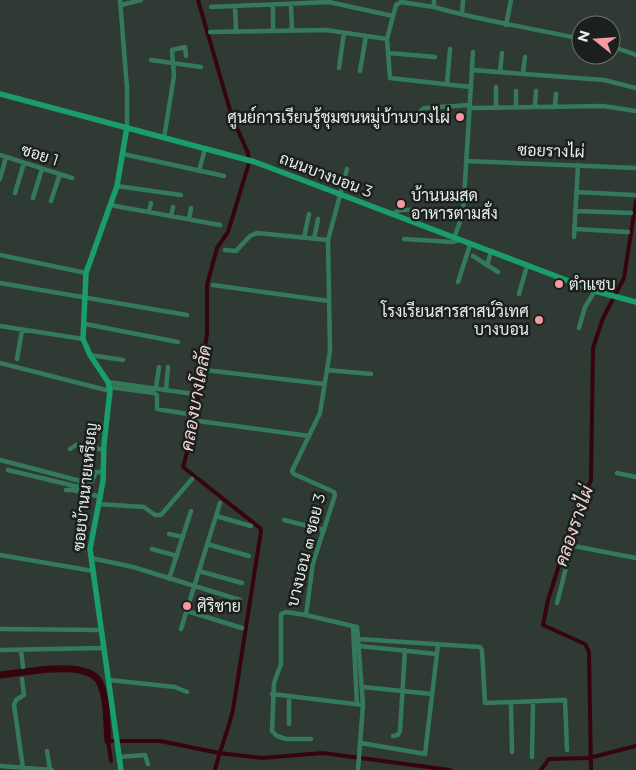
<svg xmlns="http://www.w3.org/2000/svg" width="636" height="770" viewBox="0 0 636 770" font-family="Montserrat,Sarabun,sans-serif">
  <rect width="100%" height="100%" fill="#303a34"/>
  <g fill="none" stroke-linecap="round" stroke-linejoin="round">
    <!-- canal -->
    <path stroke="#36040d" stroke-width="4" d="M198 0 232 117 248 153 249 163 228 232 217 248 207 285V333L194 426 183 467 260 528 261 531 233 710C228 731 220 749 215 770
      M111 761 108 741H160L219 753 262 758 323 753 450 770
      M541 770 549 759 589 758 636 746
      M591 770 589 652 585 644 543 625 548 600 571 527 591 480 593 348 603 318 624 278 636 201"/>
    <!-- river -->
    <path stroke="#36040d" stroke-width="7" d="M0 675C23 673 89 658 100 683 108 700 106 723 108 741"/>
    <!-- street -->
    <path stroke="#34795a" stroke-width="4.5" d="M120 0 127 88V127
      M434 0V7L401 2 396 5 387 39 390 78 471 87
      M121 5 141 0
      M273 5V31
      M291 5 292 31
      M235 6 236 31
      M211 7 329 2 393 16
      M434 7C482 21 532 28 581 39
      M462 14 463 0
      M506 25 511 0
      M210 32 326 30 387 39
      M611 46 636 55
      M388 53 435 57
      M151 60 201 67
      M339 68 344 33
      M472 70 604 80 636 88
      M360 71 366 36
      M500 72 502 53
      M523 74 525 57
      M447 84 450 49
      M496 87V107
      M516 106V91
      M535 106 536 91
      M555 107 556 94
      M470 108 603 106 636 111
      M348 114 357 118 416 116 424 108 470 105
      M164 138 174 76 172 50 185 47 186 56
      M123 154 224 176
      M0 155 72 178
      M466 161 636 168
      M199 171 205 149
      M0 179 6 157
      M117 186 181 195
      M576 192 634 195
      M15 193 24 163
      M33 198 42 169
      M51 201 60 174
      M110 205 220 225
      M149 211 151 203
      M576 211 631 213
      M392 214 400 210 463 209
      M171 216 173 207
      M189 219 191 208
      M575 229 628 232
      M574 237 578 165
      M304 238 309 214
      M454 238 463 214 473 52
      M314 239 318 219
      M404 239 452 242 459 240
      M225 250 236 251 250 236 257 233 328 240
      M0 255 86 273
      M473 256 498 272
      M487 265 491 252
      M458 282 470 245
      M0 283 187 315
      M213 285 329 301
      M519 294 527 266
      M85 324 178 342
      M0 326 83 339
      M579 328 585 307 595 291
      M90 355 123 360
      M17 359 22 330
      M0 363 110 391
      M205 370 324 384
      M327 370 371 374
      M108 382 194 394
      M109 387 154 393 157 395V409L188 414
      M156 388 159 367
      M166 390 168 367
      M198 421 309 436
      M70 449 76 445 104 450
      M0 460 88 483 92 481 96 472H103
      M8 470 83 488 87 490V493
      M617 473 636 477
      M66 490H73L101 497
      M98 504 144 507 155 515H161L192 479
      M216 516 251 526
      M284 520 324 530
      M169 534 183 537
      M207 544 249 556
      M152 549 177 556
      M0 555 93 571
      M91 558 133 567 240 600
      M199 571 242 583
      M169 579 191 511
      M557 603 571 548 574 546 636 558
      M187 611 242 628
      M306 615 357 627 358 639 480 647 482 650 485 703 565 700 567 750
      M353 626 357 704
      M0 629 101 630
      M181 629 220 503
      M358 639 363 705 358 770
      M359 646 437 654
      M0 650 104 648
      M21 650 23 667
      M22 679 24 695 16 700 14 705 23 768
      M109 680 175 687 187 692
      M363 687 432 694
      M272 694 363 705
      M511 703 512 752
      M289 724V696
      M393 736 398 735 400 731 405 650
      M311 739H286L277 736 272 731 274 683 281 664V614L286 612 306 615 313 563 335 495 334 492 294 474 292 471 320 413 330 351 328 240 347 169
      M361 743 425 754 438 645
      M47 751 50 770
      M120 757 145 755 148 764
      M532 757 533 702
      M0 766 52 770"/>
    <!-- secondary -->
    <path stroke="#1a9d6d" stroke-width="5.5" d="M0 94 255 162 595 291 636 302
      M121 770 90 549 103 481 104 444 110 391 108 382 90 355 83 339 86 273 117 186 127 127"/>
  </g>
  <!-- markers -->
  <g fill="#f49aa0" stroke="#1b1f1d" stroke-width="2">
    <circle cx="460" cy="117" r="5"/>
    <circle cx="401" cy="204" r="5"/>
    <circle cx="559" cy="284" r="5"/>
    <circle cx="539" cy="320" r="5"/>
    <circle cx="187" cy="606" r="5"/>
  </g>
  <g text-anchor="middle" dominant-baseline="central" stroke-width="5" stroke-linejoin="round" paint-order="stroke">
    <!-- poi labels -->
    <g font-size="16" fill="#e8eeea" stroke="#1b1f1d" text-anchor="start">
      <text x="450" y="117" text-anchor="end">ศูนย์การเรียนรู้ชุมชนหมู่บ้านบางไผ่</text>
      <text x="411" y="195">บ้านนมสด<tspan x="411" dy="18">อาหารตามสั่ง</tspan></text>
      <text x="569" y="284">ตำแซบ</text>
      <text x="529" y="311" text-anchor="end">โรงเรียนสารสาสน์วิเทศ<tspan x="529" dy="18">บางบอน</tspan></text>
      <text x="197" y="606">ศิริชาย</text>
    </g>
    <!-- street labels -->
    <g font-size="16" fill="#e8eeea" stroke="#1b1f1d">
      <text transform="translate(551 151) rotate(2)">ซอยรางไผ่</text>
      <text transform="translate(40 155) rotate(18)">ซอย 1</text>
      <text transform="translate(326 175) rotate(21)">ถนนบางบอน 3</text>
      <text transform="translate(85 487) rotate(-84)">ซอยบ้านนายเหรียญ</text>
      <text transform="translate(306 550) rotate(-76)">บางบอน ๓ ซอย 3</text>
    </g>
    <!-- water labels -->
    <g font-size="18" font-style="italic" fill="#f1d4d5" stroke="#1b1f1d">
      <text transform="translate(196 398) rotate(-80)">คลองบางโคลัด</text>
      <text transform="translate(574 526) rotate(-71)">คลองรางไผ่</text>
    </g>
  </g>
  <!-- north arrow -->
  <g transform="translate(596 40) rotate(287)"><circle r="24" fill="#1b1f1d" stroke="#6d726f"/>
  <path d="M0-4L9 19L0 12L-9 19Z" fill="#f49aa0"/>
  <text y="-8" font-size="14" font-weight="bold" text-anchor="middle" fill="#e8eeea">N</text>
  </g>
</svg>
